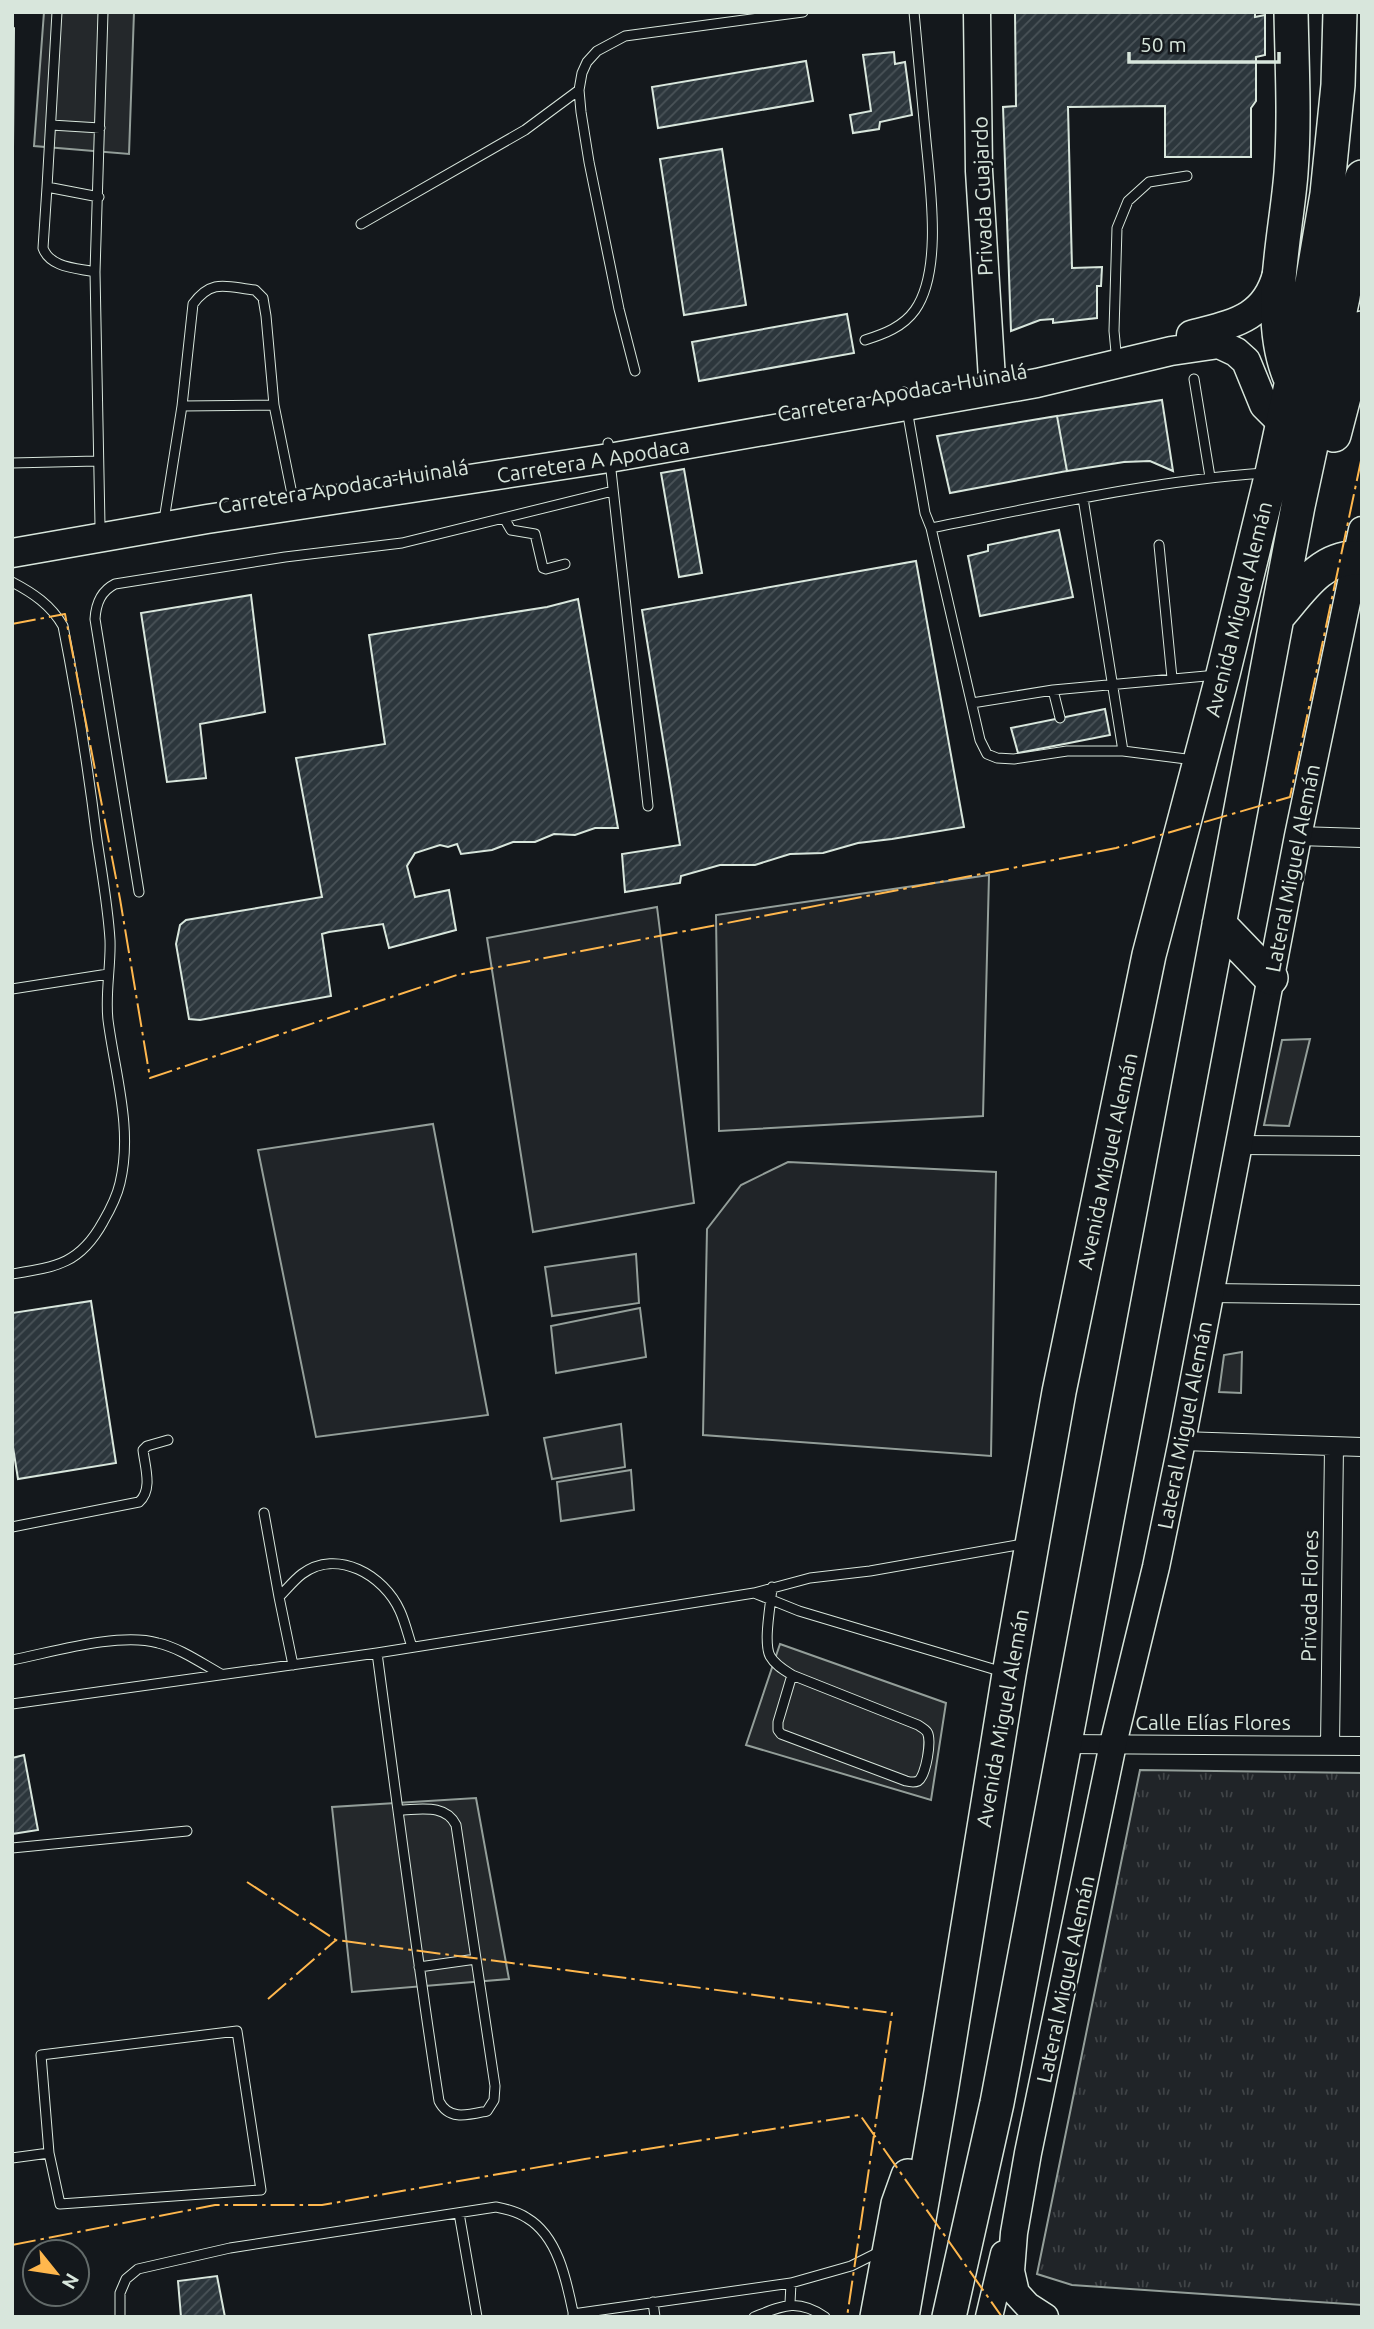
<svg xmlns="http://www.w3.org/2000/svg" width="1374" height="2329" viewBox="0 0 1374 2329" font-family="Ubuntu,sans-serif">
  <defs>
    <pattern id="grass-tufts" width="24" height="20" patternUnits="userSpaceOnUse" patternTransform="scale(1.75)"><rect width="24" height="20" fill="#202428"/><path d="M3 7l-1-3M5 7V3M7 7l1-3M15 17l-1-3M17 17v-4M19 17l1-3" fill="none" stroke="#404447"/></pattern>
    <pattern id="building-hatch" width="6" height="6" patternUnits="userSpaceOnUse" patternTransform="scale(1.75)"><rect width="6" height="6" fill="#2c363c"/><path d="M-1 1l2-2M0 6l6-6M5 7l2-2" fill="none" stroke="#4a5358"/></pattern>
  </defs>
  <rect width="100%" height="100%" fill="#14181c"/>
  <!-- grass -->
  <path fill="url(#grass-tufts)" stroke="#939e99" stroke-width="2" d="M1140 1770 1362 1773V2305L1072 2285 1037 2274Z"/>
  <!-- green -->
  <path fill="#202428" stroke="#939e99" stroke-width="2" d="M989 875 983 1116 719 1131 716 915Z
    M657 907 694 1203 533 1232 487 938Z
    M433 1124 488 1415 316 1437 258 1150Z
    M788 1162 996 1172 991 1456 703 1435 707 1229 741 1185Z
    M636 1254 639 1303 552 1316 545 1267Z
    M640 1308 646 1357 556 1373 551 1326Z
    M621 1424 625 1467 552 1479 544 1438Z
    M631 1470 634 1510 561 1521 557 1482Z"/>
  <!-- parking -->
  <path fill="#24282b" stroke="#939e99" stroke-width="2" d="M44 12H134L129 154 34 146Z
    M1310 1039 1289 1126 1264 1125 1282 1040Z
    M1242 1352 1241 1393 1219 1392 1224 1355Z
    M780 1644 946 1703 931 1800 746 1745Z
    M476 1798 509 1979 352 1992 332 1807Z"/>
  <!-- building -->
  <path fill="url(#building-hatch)" stroke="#d8e6dc" stroke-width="2" d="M1015 12H1255V17L1265 15V55L1256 57V101L1251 108V157H1165V106L1068 107 1072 268 1102 267 1101 286H1097V318L1053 323V319L1040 320 1011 331 1003 107 1016 106Z
    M12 27 14 28 12 266Z
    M894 52 895 64 905 62 912 115 880 122 879 129 853 133 850 115 871 111 863 55Z
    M806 61 813 101 658 128 652 87Z
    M722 149 746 305 684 315 660 159Z
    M847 314 854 353 699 381 692 342Z
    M1162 400 1173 471 1150 461 1124 462 1067 471 1057 416Z
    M1057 416 1067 471 950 493 937 436Z
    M684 469 702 573 679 577 661 473Z
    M1059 530 1073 597 980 616 968 556 988 551V545Z
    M916 561 964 827 892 839 858 843 823 853 790 854 755 865H720L681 876 680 883 625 892 622 854 680 845 642 610Z
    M251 595 265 712 200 724 206 778 167 782 141 613Z
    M578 599 618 828H595L575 835 554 834 535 842H513L492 850 461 854 457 844 448 847 440 845 415 853 407 866 415 897 449 890 456 930 389 948 383 924 329 932 322 934 331 996 200 1020 189 1019 176 944 180 925 186 920 322 897 296 758 385 744 369 635 547 607Z
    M1105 709 1110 735 1018 753 1011 728Z
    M91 1301 116 1463 18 1479 12 1441V1313Z
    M24 1755 38 1830 12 1834V1758Z
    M217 2276 225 2317H181L178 2281Z"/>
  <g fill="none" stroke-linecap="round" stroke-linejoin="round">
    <!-- lane casing -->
    <g stroke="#d8e6dc" stroke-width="11">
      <path id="lane" d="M51 125 100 128
        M47 187 57 12
        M361 224 525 130 579 90
        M95 272C77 268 50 268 43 248L47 187 99 197
        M865 340C884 334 903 327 915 310 944 269 929 179 925 130 921 91 918 52 914 12
        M1116 352 1114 331 1117 228 1128 201 1149 182 1187 176
        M635 371 619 309 589 162 581 112 579 90 582 73 587 62 597 51 625 36 803 12
        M1194 379 1210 477
        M904 392 925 513 931 528 980 740 987 754 997 758 1014 759 1067 751H1123L1083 498
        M182 406 274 405
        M608 443 648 806
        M12 463 97 461
        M165 514 182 406 193 304C212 278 227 287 255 290L263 298 266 316 274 405 292 494
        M504 518 511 530 535 534 543 568 546 569 565 564
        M100 525 95 272 103 12
        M931 528C1042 506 1152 481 1264 473
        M1159 545 1172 678
        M12 582C33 593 51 605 63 626 77 697 88 768 97 840 102 874 108 907 110 940 111 967 105 993 108 1020 115 1074 133 1129 120 1183 117 1196 110 1210 103 1222 80 1264 56 1267 12 1274
        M1053 690 1060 718
        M972 703 1053 690 1217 675
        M1123 751 1194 760
        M139 892 95 619C96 603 101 591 115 584L285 557 402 543 613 491
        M12 989 108 974
        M264 1513 279 1597
        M12 1527 139 1502C153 1490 145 1467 143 1450L147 1446 168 1440
        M772 1587C771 1604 763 1642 770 1656 775 1665 784 1670 792 1675L918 1725C921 1727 925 1729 927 1732 932 1740 926 1776 918 1781 914 1783 910 1782 906 1781L781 1734 778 1730V1722L792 1675
        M754 1593 799 1611 1003 1672
        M377 1653C397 1802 416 1952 439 2101 449 2121 468 2115 487 2111L494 2100 495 2086 456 1825C445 1803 419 1810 398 1810
        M12 1660C53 1652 119 1632 158 1643 180 1648 201 1663 221 1674
        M293 1665 279 1597C286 1590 294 1580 302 1574 337 1548 384 1575 400 1611 405 1622 408 1635 412 1647
        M12 1704 377 1653 754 1593 810 1578 870 1571 1023 1544
        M12 1848 187 1831
        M419 1967 476 1959
        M237 2031 261 2190 60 2204 49 2153 41 2055Z
        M12 2158 49 2153
        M459 2213 477 2317
        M653 2302 655 2317
        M790 2303 791 2283
        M573 2314 791 2283 851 2266 879 2252
        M120 2317V2293L126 2279 138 2269 230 2248 496 2207C507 2209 518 2212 527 2218 559 2237 567 2283 574 2317
        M754 2317C782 2306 797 2298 825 2317"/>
    </g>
    <!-- street casing -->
    <g stroke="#d8e6dc" stroke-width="20">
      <path id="street" d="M1298 836 1362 838
        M1240 1145 1362 1146
        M1210 1293 1362 1295
        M1182 1441 1362 1447
        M1064 1744 1362 1746
        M1330 1745 1334 1447"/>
    </g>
    <!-- secondary casing -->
    <g stroke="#d8e6dc" stroke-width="29">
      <path id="secondary" d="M977 12 979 171 992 379
        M989 2317 1004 2254
        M1045 2317 1028 2306 1016 2293 1011 2271 1014 2233 1028 2153 1113 1744 1156 1567 1182 1441 1298 836 1362 530"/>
    </g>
    <!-- primary casing -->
    <g stroke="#d8e6dc" stroke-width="31">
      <path id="primary" d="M1191 335C1231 324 1265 320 1277 274
        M12 553 207 519 609 458 1037 383 1171 351 1219 344 1236 352 1246 361 1264 405 1283 424"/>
    </g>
    <!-- highway casing -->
    <g stroke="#d8e6dc" stroke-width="36">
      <path id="highway" d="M1289 375C1265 315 1286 237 1291 173 1295 120 1292 66 1291 12
        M1334 435 1362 328
        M1279 615C1300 591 1321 557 1356 558
        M1219 924 1271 978
        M877 2317 898 2204 908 2176
        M902 2317 941 2092 1009 1674 1059 1392 1149 955 1223 674 1272 473 1308 306 1327 194 1338 85 1340 12
        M949 2317 997 2103 1298 506 1343 297 1362 177"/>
    </g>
    <!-- lane -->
    <use href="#lane" stroke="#14181c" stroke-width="9"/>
    <!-- street -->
    <use href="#street" stroke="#14181c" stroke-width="18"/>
    <!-- secondary -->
    <use href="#secondary" stroke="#14181c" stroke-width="26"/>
    <!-- primary -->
    <use href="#primary" stroke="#14181c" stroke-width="28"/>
    <!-- highway -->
    <use href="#highway" stroke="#14181c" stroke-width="33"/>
    <!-- power -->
    <path stroke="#ffb74d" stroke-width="2" stroke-dasharray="24 5 3.5 5" stroke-linecap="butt" d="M12 624 65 614 120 899 150 1078 457 975 1116 848 1290 797 1362 456
      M247 1882 336 1940 892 2013 847 2317
      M268 1999 336 1940
      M12 2245 215 2205H322L585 2159 860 2115 1002 2317"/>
  </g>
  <g text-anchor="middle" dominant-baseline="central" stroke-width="5" stroke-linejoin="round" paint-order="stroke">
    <!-- street labels -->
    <g font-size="21" fill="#d8e6dc" stroke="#14181c">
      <text transform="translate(982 196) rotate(-92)">Privada Guajardo</text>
      <text transform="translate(902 392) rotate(-10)">Carretera Apodaca-Huinalá</text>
      <text transform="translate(593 460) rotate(-9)">Carretera A Apodaca</text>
      <text transform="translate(343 486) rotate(-9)">Carretera Apodaca-Huinalá</text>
      <text transform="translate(1238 609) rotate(-76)">Avenida Miguel Alemán</text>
      <text transform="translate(1292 868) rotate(-79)">Lateral Miguel Alemán</text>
      <text transform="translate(1107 1161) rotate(-78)">Avenida Miguel Alemán</text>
      <text transform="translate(1184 1425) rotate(-79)">Lateral Miguel Alemán</text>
      <text transform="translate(1309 1596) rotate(-89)">Privada Flores</text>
      <text transform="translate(1002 1718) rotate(-80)">Avenida Miguel Alemán</text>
      <text x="1213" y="1722">Calle Elías Flores</text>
      <text transform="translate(1065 1979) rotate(-78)">Lateral Miguel Alemán</text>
    </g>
  </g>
  <!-- border -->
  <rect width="1374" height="2329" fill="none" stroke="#d8e6dc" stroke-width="28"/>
  <!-- north arrow -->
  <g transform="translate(56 2273) rotate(120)"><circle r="33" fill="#14181c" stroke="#626a69" stroke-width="2"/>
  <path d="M0-5L12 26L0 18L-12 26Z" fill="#ffb74d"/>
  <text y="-10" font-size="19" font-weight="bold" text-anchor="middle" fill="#d8e6dc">N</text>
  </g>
  <!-- scale -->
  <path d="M1129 52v10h150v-10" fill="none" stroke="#d8e6dc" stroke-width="3.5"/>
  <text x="1140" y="52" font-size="21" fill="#d8e6dc" stroke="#14181c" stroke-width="5" paint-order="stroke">50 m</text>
</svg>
